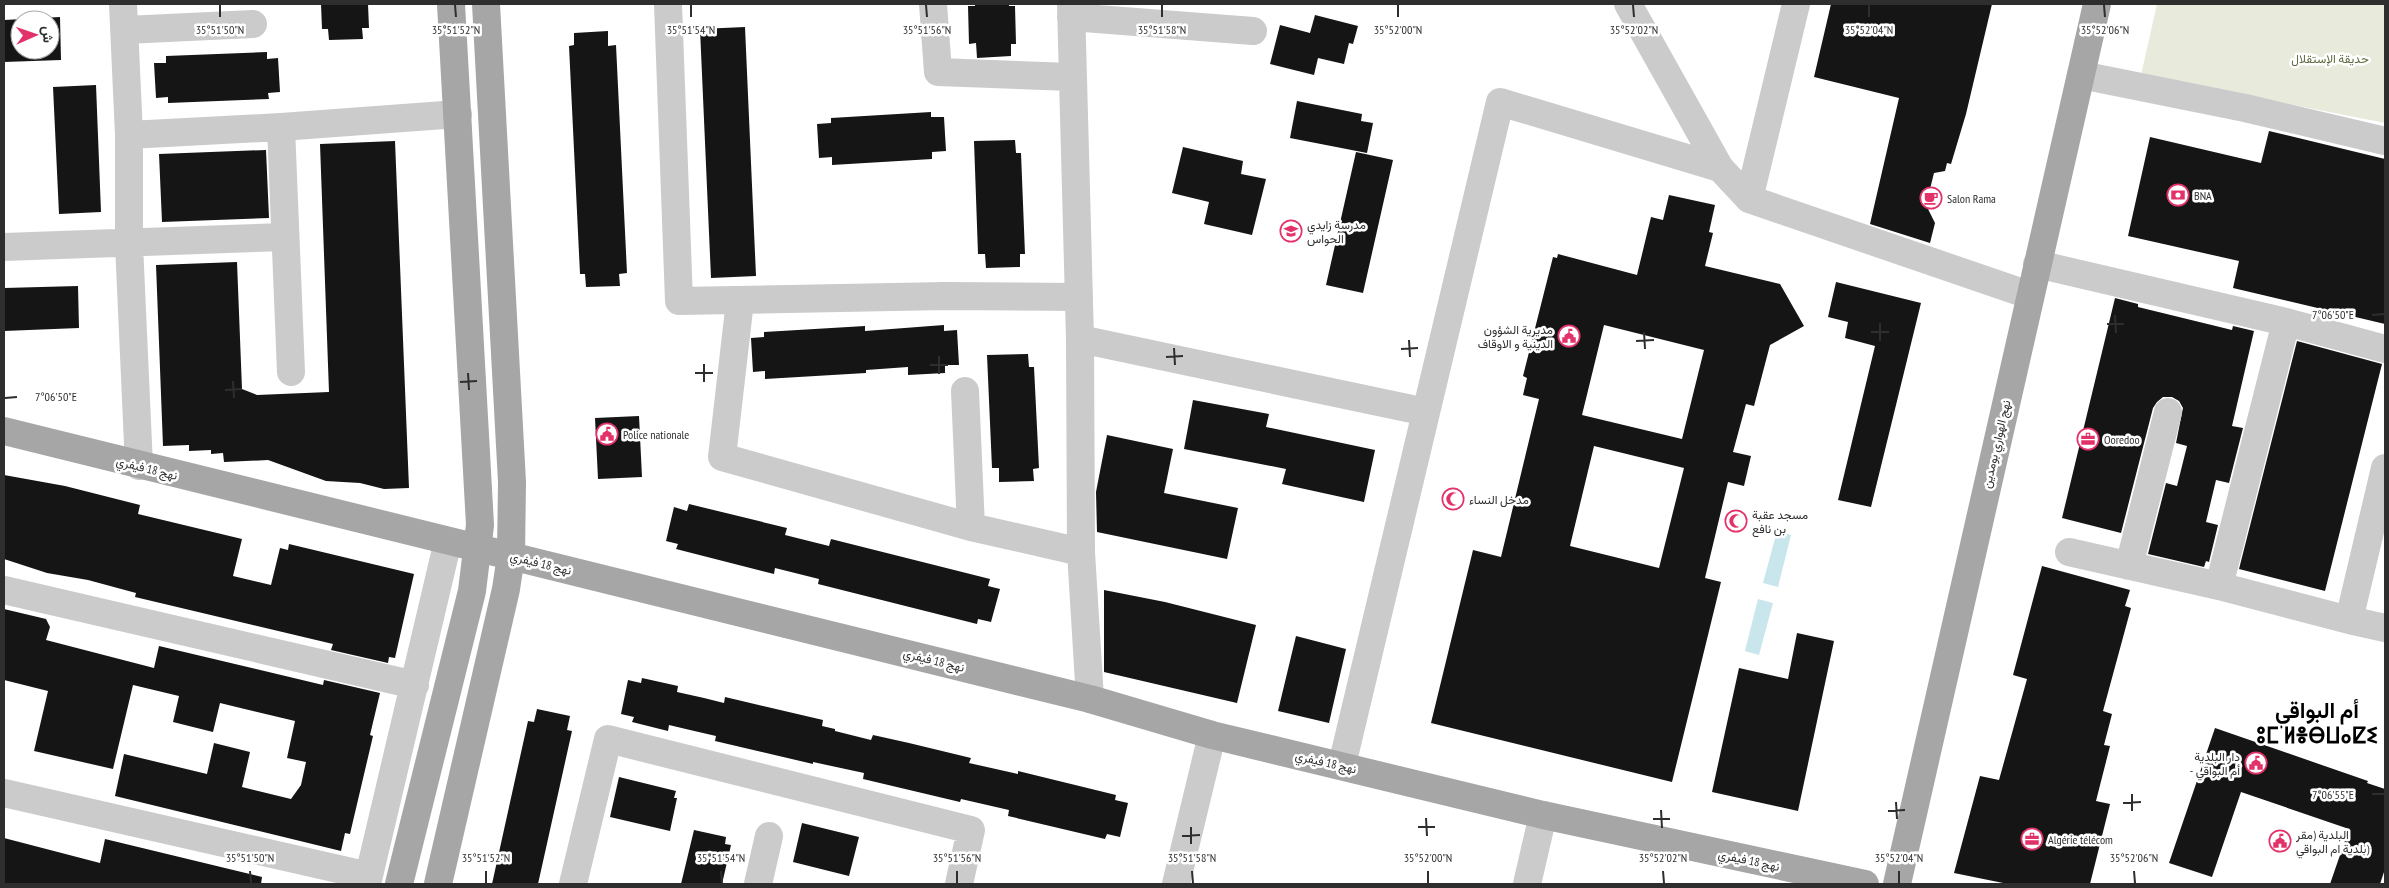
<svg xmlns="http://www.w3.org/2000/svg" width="2389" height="888" viewBox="0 0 2389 888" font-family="'PT Sans Narrow',Vazirmatn,'Noto Sans Tifinagh',sans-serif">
  <rect width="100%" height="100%" fill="#fff"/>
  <!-- green -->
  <path fill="#e8ebdc" d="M2157 4H2385V123L2141 75Z"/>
  <!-- water -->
  <path fill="#c8e6eb" d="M1777 531 1791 535 1778 587 1763 583Z
    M1758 599 1773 603 1759 655 1745 651Z"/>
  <!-- building -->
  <path fill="#151515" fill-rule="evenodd" d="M321 4H368L369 28H362L363 39 329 40 328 29H322Z
    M975 4H1009V6H1015L1016 44H1011V56L977 58 976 43 969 44 968 6H975Z
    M1831 4H1992L1966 114 1951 164 1947 163 1945 171 1934 173 1926 205 1935 223 1930 243 1870 224 1899 98 1814 77Z
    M1315 15 1358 26 1353 44 1349 43 1344 64 1318 58 1314 75 1270 64 1280 25 1310 33Z
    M60 17 61 60 4 62V20ZM20 20H50V50H20Z
    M745 27 756 276 711 278 700 29Z
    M608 31V46L616 45 627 273 619 274 620 286 586 287 585 274H580L569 46 574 45V33Z
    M267 52V59L278 58 280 92 268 93 269 99 168 103V97L156 98 154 63H166V56Z
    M96 85 101 212 59 214 53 87Z
    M1297 101 1362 114 1361 121 1373 123 1367 153 1290 138Z
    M931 112V117H944L946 151 932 152V159L832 165V157L819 158 817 124 831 123V118Z
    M2269 131 2385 159V324L2233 288 2239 261 2128 236 2150 137 2261 163Z
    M1015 140 1016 153H1021L1025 254H1020V267L986 268 985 254H978L974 141Z
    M395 141 409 488 384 489 360 483 326 481 268 460 224 462 223 453 211 454V450L189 451V445L163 446 156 265 237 262 242 389 257 395 329 392 320 144Z
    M1183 147 1243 161 1241 174 1266 179 1252 235 1204 224 1209 202 1172 193Z
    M266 150 269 218 162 222 159 154Z
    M1356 152 1393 160 1363 293 1326 285Z
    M1669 195 1715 205 1709 232 1713 233 1705 266 1780 284 1804 326 1770 345 1754 406 1746 404 1733 452 1751 456 1744 486 1728 482 1705 578 1721 582 1672 782 1431 723 1473 550 1501 557 1539 399 1523 395 1527 378 1523 376 1553 257 1557 258 1558 254 1637 275 1651 217 1663 220ZM1604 325 1704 350 1682 439 1582 415ZM1594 446 1684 468 1659 568 1570 546Z
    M1836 282 1921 303 1871 507 1838 500 1875 346 1845 338 1848 322 1828 317Z
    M78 286 79 328 4 331V288Z
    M2115 298 2138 304V307L2232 330 2233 326 2254 331 2232 426 2243 428 2229 483 2216 480 2206 522 2218 525 2209 562 2206 561 2204 567 2148 554 2166 483 2177 486 2187 446 2176 443 2183 408 2179 401 2172 397H2163L2157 402 2153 408 2121 533 2062 518Z
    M944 325V331L957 330 959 365H945V373L908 375V367L866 370V373L765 379V371L753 372 751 338 764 337V332L865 326V331Z
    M2297 341 2382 364 2325 591 2239 569Z
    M1028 354 1029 367H1034L1039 468 1033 469 1034 481 999 482V468H992L987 355Z
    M1193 400 1269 414 1266 427 1375 450 1364 502 1282 484 1286 469 1184 449Z
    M639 416 642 477 598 479 595 418Z
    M1107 435 1173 449 1164 493 1238 508 1227 559 1097 532 1096 492Z
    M4 475 65 486 140 505 138 514 242 539 233 576 271 585 280 548 288 550 289 544 414 574 395 658 389 657 388 663 331 650 333 644 135 597 136 593 88 580 47 573 4 559Z
    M689 504 787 528 785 535 829 546 831 539 990 579 988 586 1000 589 991 622 978 619 977 624 818 584 819 579 775 568 774 574 676 549 678 544 666 541 674 507 687 511Z
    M2042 566 2130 590 2125 606 2131 608 2103 711 2112 714 2104 745 2110 746 2096 801 2110 804 2090 884H2008L1954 873 1980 776 1999 780 2027 679 2013 675Z
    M1104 590 1165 602 1256 625 1237 703 1104 672Z
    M4 609 46 619 50 627 46 640 154 668 159 646 323 685 324 680 380 693 370 735 373 736 350 834 345 833 341 851 115 796 124 754 207 774 214 743 250 752 242 787 291 799 301 785 306 762 287 758 295 721 220 703 213 732 173 722 179 696 133 685 113 769 34 751 48 691 4 680Z
    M1797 633 1834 641 1798 811 1712 792 1739 668 1788 679Z
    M1296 636 1346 649 1329 723 1278 711Z
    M642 678 678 686 677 692 704 698 724 703 725 697 823 720 822 726 835 729V731L871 740 873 735 909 743 971 758 969 763 1018 774V771L1116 795 1115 800 1128 803 1120 837 1107 834 1105 839 1008 816 1009 810 961 799 960 802 863 779 864 773 813 762V764L715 741 716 736 690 730 669 725 668 731 632 722 634 717 621 714 628 680 641 683Z
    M537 709 570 716 567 730 572 731 538 884H492L528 721 534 722Z
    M2215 728 2368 781 2367 783 2385 789V869L2380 884H2330L2349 829 2241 792 2212 877 2169 863Z
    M619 777 676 791 674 798H677L670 831 610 817Z
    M802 823 859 837 849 876 793 862Z
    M694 830 726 837 725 844 731 845 722 884H681Z
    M4 838 100 863 105 839 262 877 261 884H4Z"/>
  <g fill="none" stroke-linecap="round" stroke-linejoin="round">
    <!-- minor -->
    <path stroke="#cbcbcb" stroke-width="28" d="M123 4 129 135V244L139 466
      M668 4 679 301 945 296 1079 297
      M933 4 938 72 1071 77
      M1071 4 1080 339 1081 552 1090 699
      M1628 4 1720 168 1749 199 2029 295
      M1071 17 1253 31
      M125 30 253 24
      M2081 75 2245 108 2385 141
      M281 127 291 372
      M129 135 281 127 458 114
      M1749 199 1796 4
      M4 247 285 237
      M2037 264 2286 322 2385 349
      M740 301 722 457 971 527 1081 552
      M2286 322 2219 586 2349 620
      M1080 339 1426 412
      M965 391 971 527
      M2385 468 2349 620 2385 628
      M2069 552 2219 586
      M2129 566 2168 412
      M4 590 415 685
      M1342 765 1500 102 1720 168
      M4 793 369 876
      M367 884 448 541
      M573 884 608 739 971 830 959 884
      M758 884 769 836
      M1176 884 1212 735
      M1527 884 1543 815"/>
    <!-- major -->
    <path stroke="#a6a6a6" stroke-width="28" d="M4 431 1090 699 1212 735 1543 815 1865 884
      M399 884 472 591 480 525 451 4
      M438 884 506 589 511 556 512 482 486 4
      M1897 884 2097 4"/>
  </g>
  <!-- ticks -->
  <path fill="none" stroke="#2e2e2e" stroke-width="2" d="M220 5V17M455 5 456 17M691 5V17M926 5 927 17M1162 5V17M1398 5V17M1633 5 1634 17M1869 5V17M2104 5 2105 17M2115 315 2116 333M2372 315 2384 314M1880 323V341M2107 324H2124M1644 332 1645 349M1871 332H1889M1409 340 1410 357M1636 341 1654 340M1174 348 1175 365M1401 349 1418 348M939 356V374M1166 357 1183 356M704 364V382M930 365H948M468 373 469 390M695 373H713M233 381 234 398M460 382 477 381M225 390 242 389M5 398 17 397M2132 794V811M2372 794H2384M1896 802 1897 819M2123 803 2141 802M1661 810 1662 828M1888 811 1905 810M1426 818 1427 836M1653 819H1670M1191 827V844M1418 827H1435M1182 836 1200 835M250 871 251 883M486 871V883M721 871 722 883M957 871V883M1192 871 1193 883M1428 871V883M1663 871 1664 883M1899 871V883M2134 871 2135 883"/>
  <!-- icons -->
  <defs>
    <g id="bank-ring" transform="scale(1.125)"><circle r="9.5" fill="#fff" stroke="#e3326a" stroke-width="1.5"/><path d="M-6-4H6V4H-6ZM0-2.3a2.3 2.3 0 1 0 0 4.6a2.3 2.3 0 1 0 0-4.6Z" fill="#e3326a"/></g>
    <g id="cafe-ring" transform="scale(1.125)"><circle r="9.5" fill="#fff" stroke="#e3326a" stroke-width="1.5"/><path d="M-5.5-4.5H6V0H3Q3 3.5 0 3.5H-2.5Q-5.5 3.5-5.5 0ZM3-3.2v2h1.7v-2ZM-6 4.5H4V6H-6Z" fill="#e3326a"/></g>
    <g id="school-ring" transform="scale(1.125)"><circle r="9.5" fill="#fff" stroke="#e3326a" stroke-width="1.5"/><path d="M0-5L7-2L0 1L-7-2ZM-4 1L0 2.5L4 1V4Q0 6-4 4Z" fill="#e3326a"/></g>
    <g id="civic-ring" transform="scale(1.125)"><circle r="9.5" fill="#fff" stroke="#e3326a" stroke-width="1.5"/><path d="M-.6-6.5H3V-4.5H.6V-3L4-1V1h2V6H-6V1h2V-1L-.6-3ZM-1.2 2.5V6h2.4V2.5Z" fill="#e3326a"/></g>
    <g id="office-ring" transform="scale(1.125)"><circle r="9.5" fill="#fff" stroke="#e3326a" stroke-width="1.5"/><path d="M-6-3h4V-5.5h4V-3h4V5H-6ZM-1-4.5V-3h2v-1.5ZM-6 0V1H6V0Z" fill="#e3326a"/></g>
    <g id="mosque-ring" transform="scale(1.125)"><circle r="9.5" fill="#fff" stroke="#e3326a" stroke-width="1.5"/><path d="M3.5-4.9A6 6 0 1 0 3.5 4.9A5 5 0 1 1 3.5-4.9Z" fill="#e3326a"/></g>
  </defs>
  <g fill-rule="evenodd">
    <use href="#bank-ring" x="2178" y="195"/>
    <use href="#cafe-ring" x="1931" y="198"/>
    <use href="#school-ring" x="1291" y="231"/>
    <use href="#civic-ring" x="1569" y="336"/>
    <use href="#civic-ring" x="607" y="434"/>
    <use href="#office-ring" x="2088" y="439"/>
    <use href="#mosque-ring" x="1453" y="499"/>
    <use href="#mosque-ring" x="1736" y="521"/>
    <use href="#civic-ring" x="2256" y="763"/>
    <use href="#office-ring" x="2032" y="839"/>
    <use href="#civic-ring" x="2280" y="841"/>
  </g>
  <g text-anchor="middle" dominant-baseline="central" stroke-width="5" stroke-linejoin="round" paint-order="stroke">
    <!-- park labels -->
    <g font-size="12" fill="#5c693c" stroke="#fff">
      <text x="2330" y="58">حديقة الإستقلال</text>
    </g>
    <!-- poi labels -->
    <g font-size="12" fill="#2e2e2e" stroke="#fff" text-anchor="start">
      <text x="2194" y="195">BNA</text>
      <text x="1947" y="198">Salon Rama</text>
      <text x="1307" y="224">مدرسة زايدي<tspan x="1307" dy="14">الحواس</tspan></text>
      <text x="1553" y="329" text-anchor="end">مديرية الشؤون<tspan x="1553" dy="14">الدينية و الاوقاف</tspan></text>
      <text x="623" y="434">Police nationale</text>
      <text x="2104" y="439">Ooredoo</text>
      <text x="1469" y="499">مدخل النساء</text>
      <text x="1752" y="514">مسجد عقبة<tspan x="1752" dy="14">بن نافع</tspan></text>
      <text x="2240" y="756" text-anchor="end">دار البلدية<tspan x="2240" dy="14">- أم البواقي</tspan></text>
      <text x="2296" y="834">البلدية (مقر<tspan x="2296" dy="14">بلدية ام البواقي)</tspan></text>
      <text x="2048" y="839">Algérie télécom</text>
    </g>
    <!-- street labels -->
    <g font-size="12" fill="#2e2e2e" stroke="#fff">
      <text transform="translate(1996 444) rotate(-77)">نهج الهواري بومدين</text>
      <text transform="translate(147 468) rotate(14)">نهج 18 فيفري</text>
      <text transform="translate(541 563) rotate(14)">نهج 18 فيفري</text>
      <text transform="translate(934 660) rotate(14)">نهج 18 فيفري</text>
      <text transform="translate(1326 762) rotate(13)">نهج 18 فيفري</text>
      <text transform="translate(1749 860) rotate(12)">نهج 18 فيفري</text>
    </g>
    <!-- town labels -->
    <g font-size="22" font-weight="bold" fill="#000" stroke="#fff">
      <text x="2317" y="710">أم البواقي<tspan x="2317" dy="25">ⵓⵎ ⵍⴻⴱⵡⴰⵇⵉ</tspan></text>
    </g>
  </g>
  <g font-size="12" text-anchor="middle" fill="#2e2e2e" stroke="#fff" stroke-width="5" stroke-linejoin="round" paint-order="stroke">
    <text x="220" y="34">35°51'50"N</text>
    <text x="456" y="34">35°51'52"N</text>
    <text x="691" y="34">35°51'54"N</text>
    <text x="927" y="34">35°51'56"N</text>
    <text x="1162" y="34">35°51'58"N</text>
    <text x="1398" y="34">35°52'00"N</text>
    <text x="1634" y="34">35°52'02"N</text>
    <text x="1869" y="34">35°52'04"N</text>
    <text x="2105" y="34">35°52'06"N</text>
    <text x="2333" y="319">7°06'50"E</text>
    <text x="56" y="401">7°06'50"E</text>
    <text x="2333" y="799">7°06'55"E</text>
    <text x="250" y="862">35°51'50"N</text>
    <text x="486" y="862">35°51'52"N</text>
    <text x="721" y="862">35°51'54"N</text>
    <text x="957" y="862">35°51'56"N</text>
    <text x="1192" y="862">35°51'58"N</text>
    <text x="1428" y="862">35°52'00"N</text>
    <text x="1663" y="862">35°52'02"N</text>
    <text x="1899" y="862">35°52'04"N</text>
    <text x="2134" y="862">35°52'06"N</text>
  </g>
  <!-- border -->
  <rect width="2389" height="888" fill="none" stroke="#2e2e2e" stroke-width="10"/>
  <!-- north arrow -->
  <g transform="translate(35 35) rotate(88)"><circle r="24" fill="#ffffff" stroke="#ababab"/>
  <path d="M0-4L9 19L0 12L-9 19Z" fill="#e3326a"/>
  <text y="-8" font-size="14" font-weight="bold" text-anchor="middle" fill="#2e2e2e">ش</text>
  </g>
</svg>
